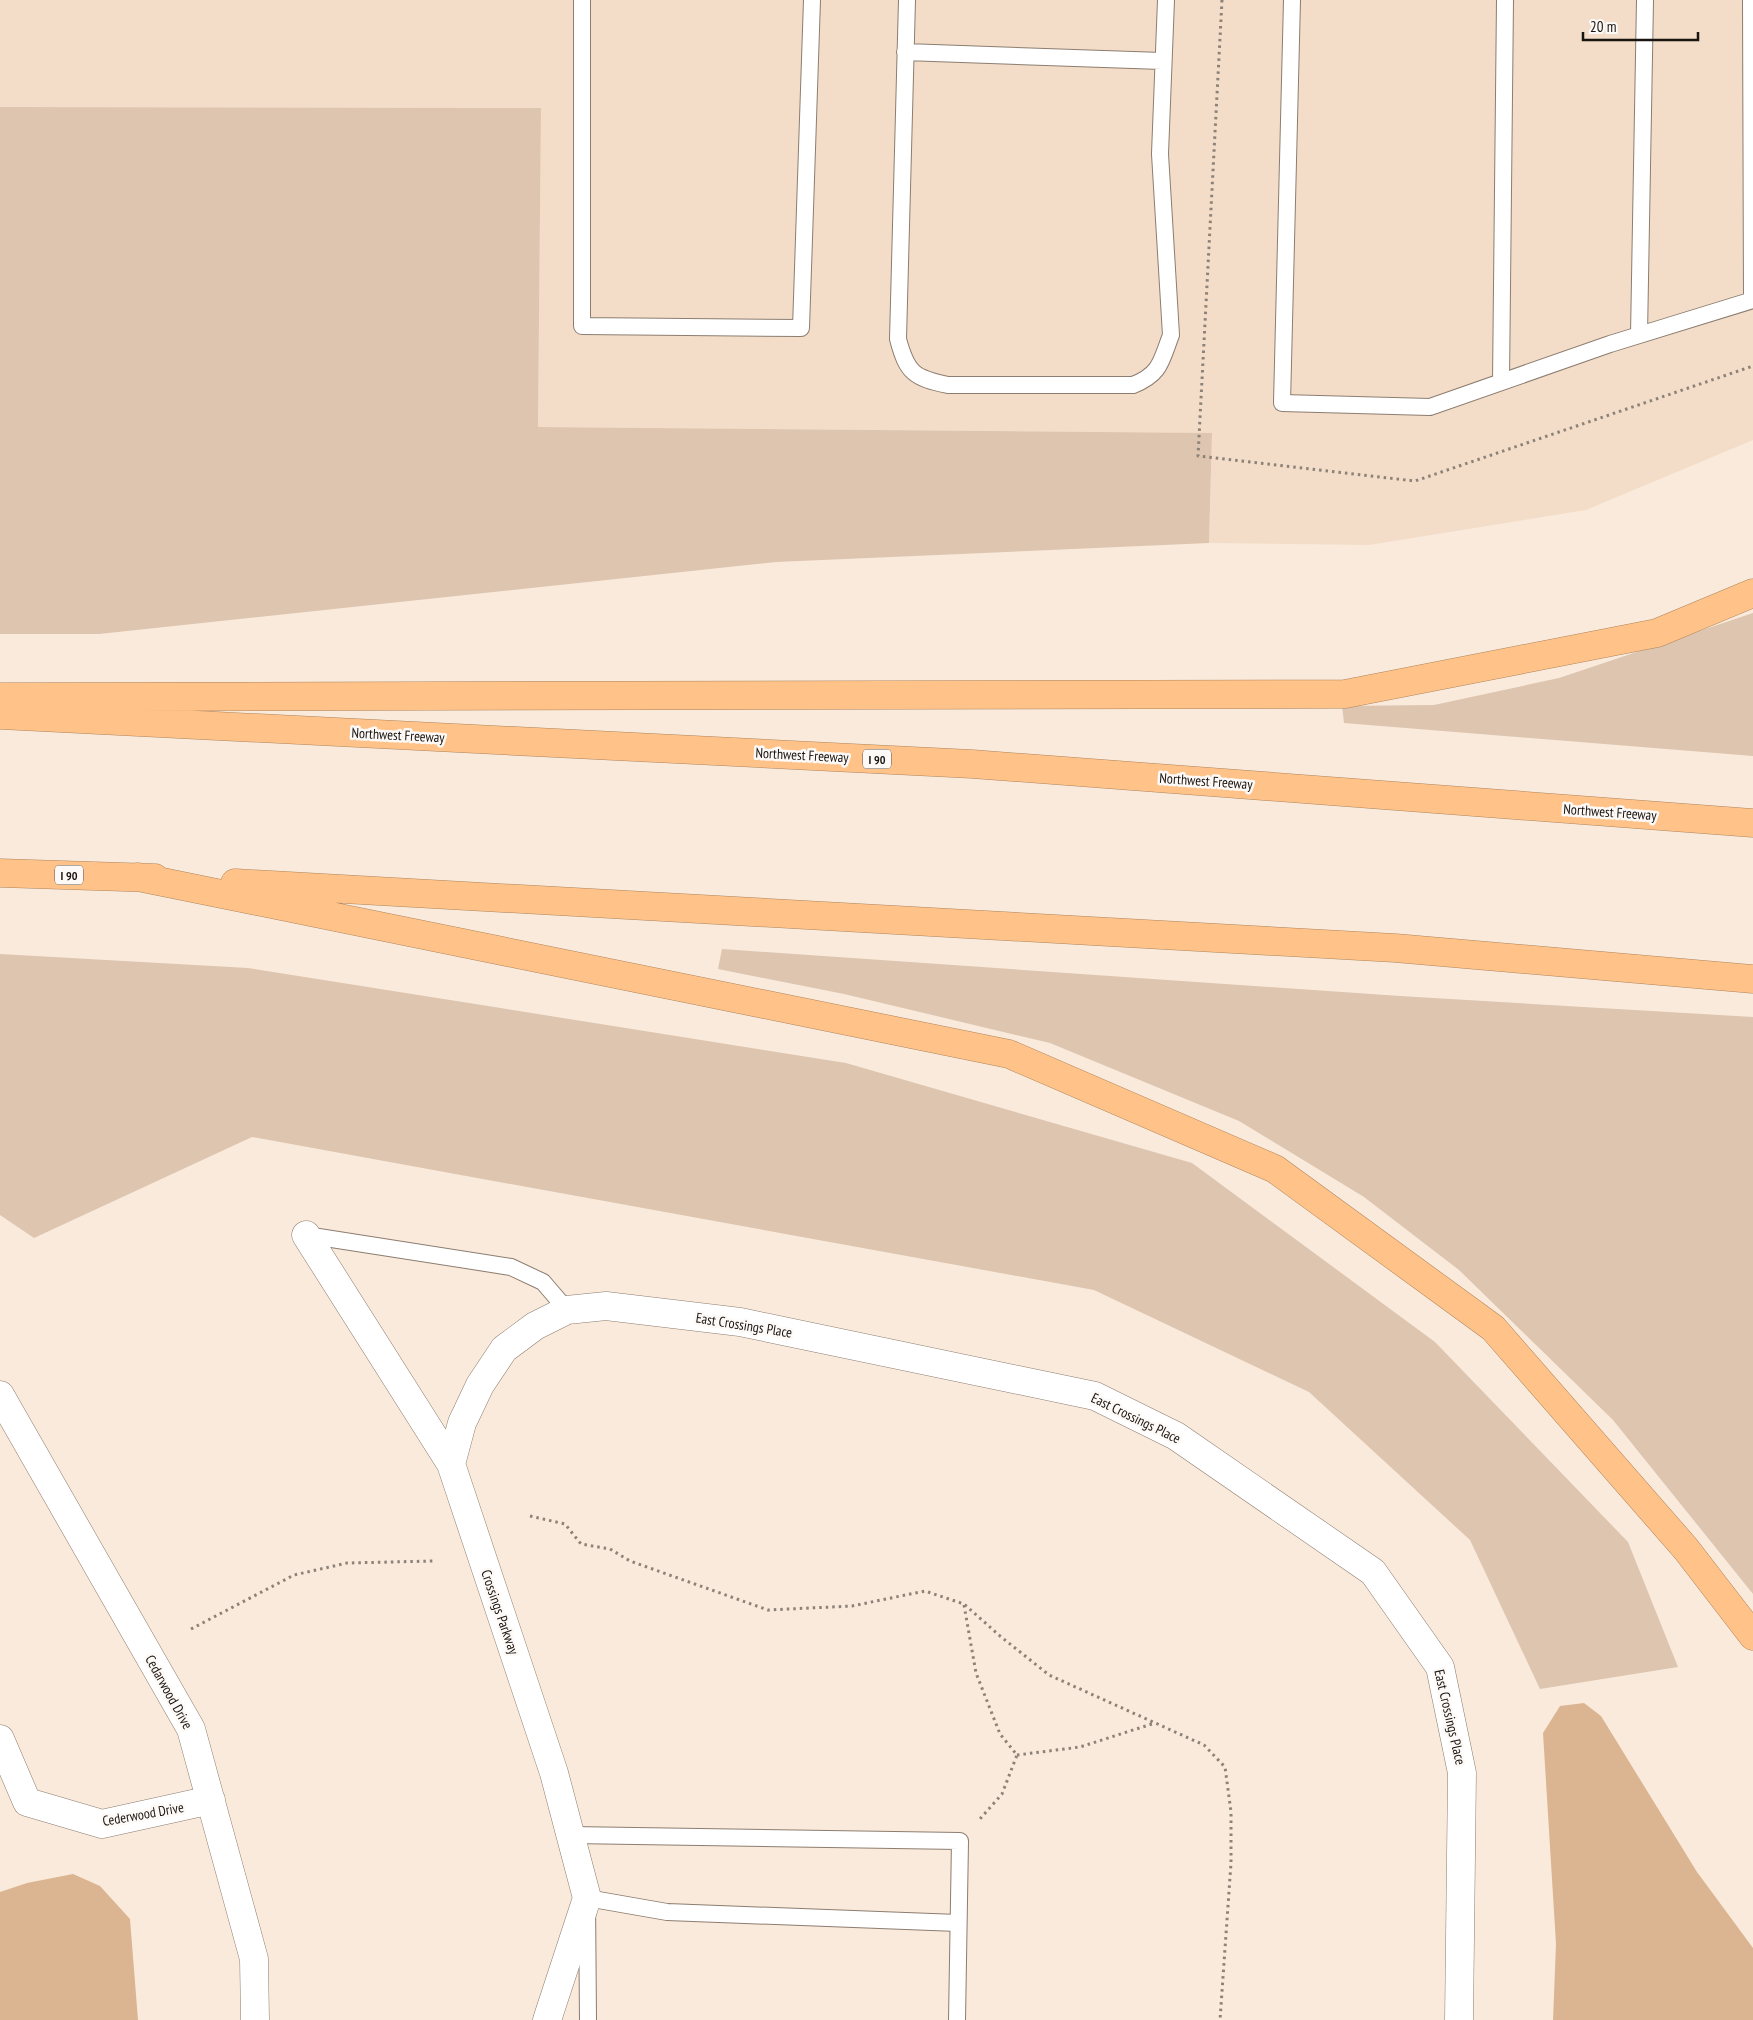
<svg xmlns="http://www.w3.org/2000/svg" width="1753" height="2020" viewBox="0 0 1753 2020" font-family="'PT Sans Narrow',sans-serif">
  <rect width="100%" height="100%" fill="#faeadb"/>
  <!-- built -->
  <path fill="#f3ddc9" d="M0 0H1753V440L1586 510 1369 545 1209 543 1212 433 538 427 541 108 0 107Z"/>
  <!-- green -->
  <path fill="#ddc5b0" d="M0 107 541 108 538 427 1212 433 1209 543 776 562 99 634H0Z
    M1753 613V756L1344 723 1342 706 1434 705 1559 678Z
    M722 949 1400 996 1753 1017V1594L1613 1420 1459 1270 1364 1197 1239 1121 1050 1043 844 994 718 969Z
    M0 954 248 968 846 1063 1192 1163 1435 1342 1628 1542 1678 1667 1540 1689 1470 1540 1309 1392 1094 1290 252 1137 34 1238 0 1215Z"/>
  <!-- water -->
  <path fill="#dbb592" d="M1584 1703 1601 1716 1697 1872 1753 1948V2020H1553L1556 1944 1543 1733 1560 1706Z
    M73 1874 100 1886 130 1919 138 2020H0V1892L27 1883Z"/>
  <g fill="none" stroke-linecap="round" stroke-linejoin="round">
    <!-- lane casing -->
    <g stroke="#8c7d70" stroke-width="18">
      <path id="lane" d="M582 0V326L801 328 812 0
        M907 0 898 339C907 373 914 378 948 385H1133C1161 374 1161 361 1171 335L1160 154 1166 0
        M1292 0 1282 403 1430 407 1610 344 1753 300
        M1751 0 1752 300
        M905 52 1162 61
        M1639 335 1645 0
        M1501 382 1505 0
        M306 1235 511 1267 543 1282 567 1310
        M571 1835 960 1841 957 2020
        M588 2020 587 1898 667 1912 958 1923"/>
    </g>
    <!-- street casing -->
    <g stroke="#8c7d70" stroke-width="29">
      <path id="street" d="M306 1235 451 1464 554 1773 587 1898 547 2020
        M0 1395 191 1729 254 1959 255 2020
        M451 1464 462 1423 480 1385 504 1349 535 1326 567 1310 606 1306 740 1322 1095 1396 1176 1436 1373 1572 1440 1667 1462 1773 1459 2020
        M0 1739 27 1802 102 1824 211 1800"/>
    </g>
    <!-- highway casing -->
    <g stroke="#ae855e" stroke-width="29">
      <path id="highway" d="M0 697 1345 694 1657 633 1753 593
        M0 715 972 764 1753 823
        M0 873 155 878
        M138 877 1009 1054 1275 1169 1493 1328 1686 1549 1753 1636
        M235 883 1395 948 1753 979"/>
    </g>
    <!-- path -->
    <path stroke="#8c8278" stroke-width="3" stroke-dasharray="2.5 4" stroke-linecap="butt" d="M1222 0 1198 456 1415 481 1753 366
      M530 1516 565 1524 581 1544 610 1549 630 1561 768 1610 852 1606 925 1591 964 1604 1000 1636 1049 1675 1204 1745 1225 1767 1231 1812V1863L1220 2020
      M964 1605 976 1673 1000 1734 1017 1755 1002 1794 979 1820
      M191 1629 294 1575 347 1563 433 1561
      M1017 1755 1080 1747 1155 1723"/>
    <!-- lane -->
    <use href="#lane" stroke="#fff" stroke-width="16"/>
    <!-- street -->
    <use href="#street" stroke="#fff" stroke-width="28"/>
    <!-- highway -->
    <use href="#highway" stroke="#ffc288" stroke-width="28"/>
  </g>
  <g text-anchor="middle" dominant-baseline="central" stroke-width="5" stroke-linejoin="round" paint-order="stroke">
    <!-- shield labels -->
    <g fill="#fdf9f6" stroke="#5d5954" stroke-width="1">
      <rect x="863" y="749.5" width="28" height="19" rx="4"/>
      <rect x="55" y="865.5" width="28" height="19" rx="4"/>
    </g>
    <g font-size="12" font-weight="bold" fill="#19140f">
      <text x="877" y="759">I 90</text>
      <text x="69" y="875">I 90</text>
    </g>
    <!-- street labels -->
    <g font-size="14" fill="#19140f" stroke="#fdf9f6">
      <text transform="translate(398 735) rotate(3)">Northwest Freeway</text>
      <text transform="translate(802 755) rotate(3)">Northwest Freeway</text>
      <text transform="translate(1206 781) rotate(4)">Northwest Freeway</text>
      <text transform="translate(1610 812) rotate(4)">Northwest Freeway</text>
      <text transform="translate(744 1325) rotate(9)">East Crossings Place</text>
      <text transform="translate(1136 1418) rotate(26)">East Crossings Place</text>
      <text transform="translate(500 1612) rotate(71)">Crossings Parkway</text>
      <text transform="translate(169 1692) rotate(61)">Cedarwood Drive</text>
      <text transform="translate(1450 1717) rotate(77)">East Crossings Place</text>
      <text transform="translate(143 1814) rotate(-10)">Cederwood Drive</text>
    </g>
  </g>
  <!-- scale -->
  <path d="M1583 32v8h115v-8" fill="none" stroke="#19140f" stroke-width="2.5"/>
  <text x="1590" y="32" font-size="15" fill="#19140f" stroke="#fdf9f6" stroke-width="4" paint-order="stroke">20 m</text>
</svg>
